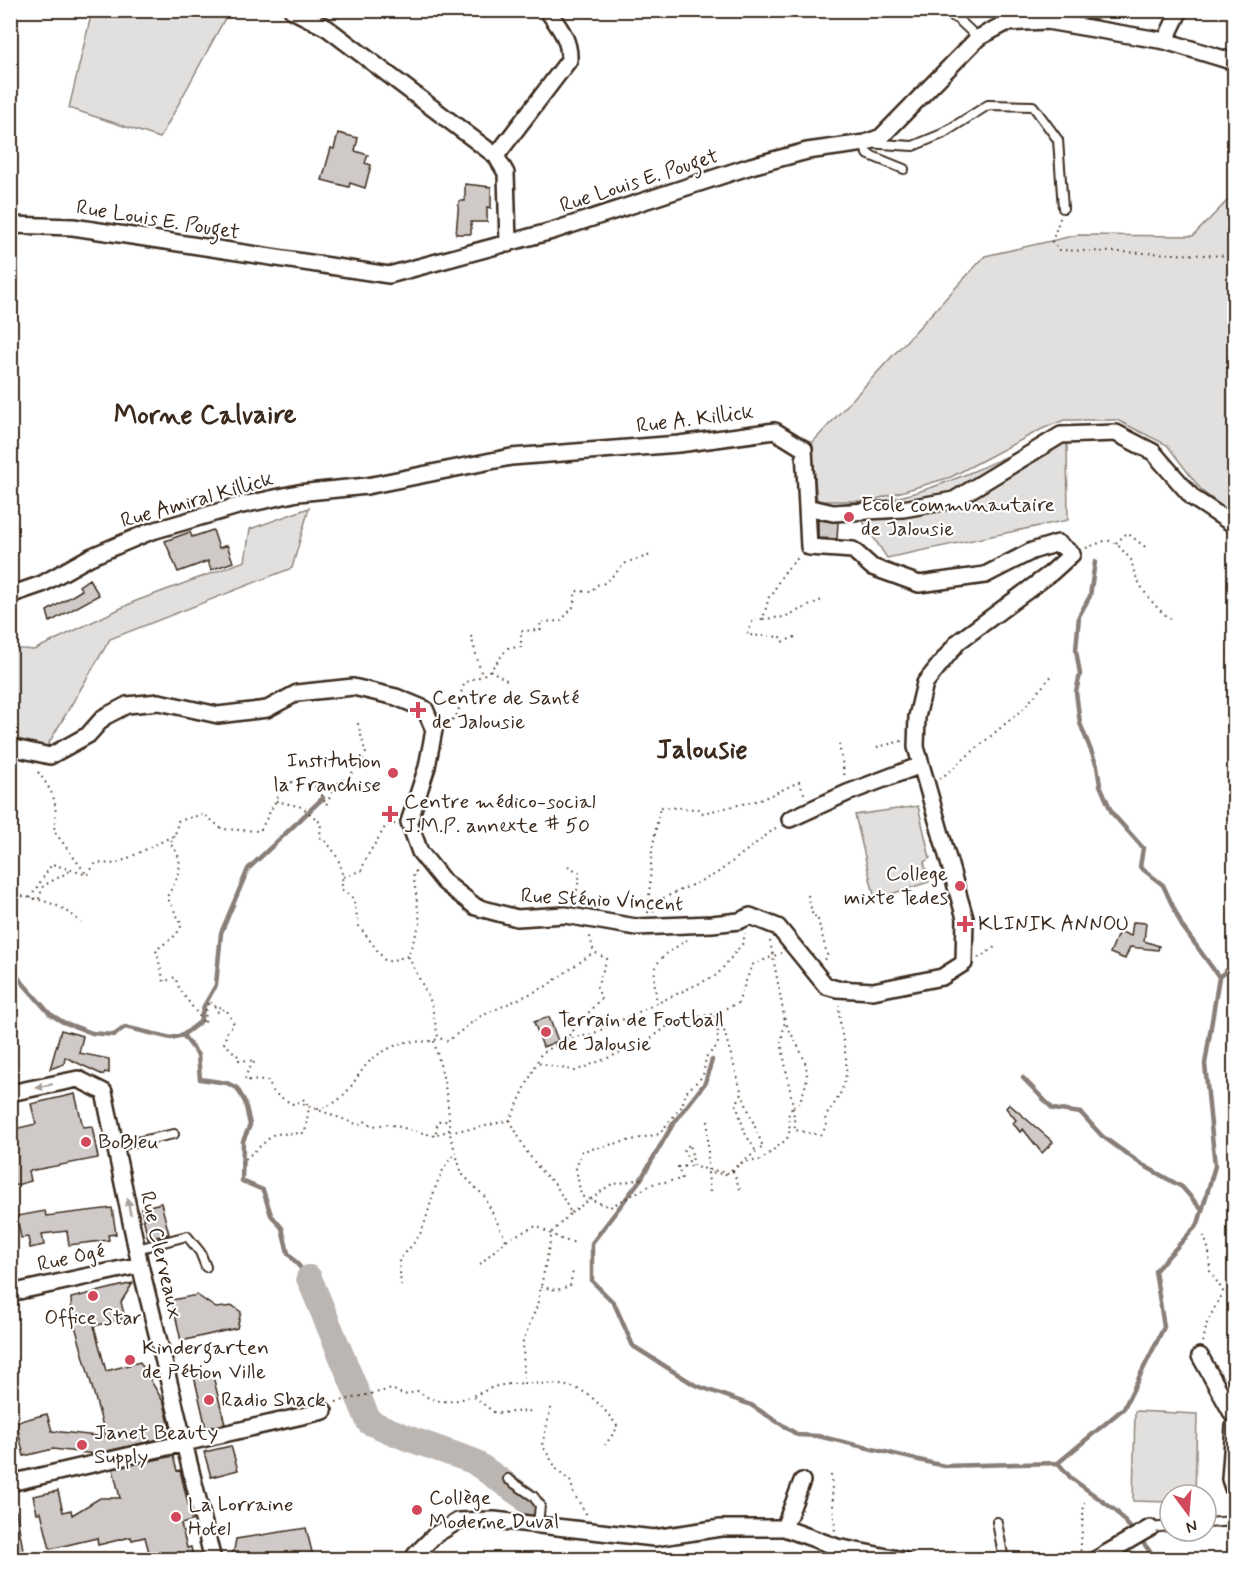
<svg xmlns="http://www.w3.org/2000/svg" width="1245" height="1570" viewBox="0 0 1245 1570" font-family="Mynerve,sans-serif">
  <rect width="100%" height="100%" fill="#fff"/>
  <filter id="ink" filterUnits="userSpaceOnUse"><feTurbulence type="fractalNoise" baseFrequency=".0167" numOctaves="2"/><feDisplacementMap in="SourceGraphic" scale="12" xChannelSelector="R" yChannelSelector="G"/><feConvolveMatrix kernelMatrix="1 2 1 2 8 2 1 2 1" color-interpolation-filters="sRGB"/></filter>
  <g filter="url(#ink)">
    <!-- green -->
    <path fill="#e2e0de" stroke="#8e857e" stroke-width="1.5" d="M92 11H229L160 138 69 108Z
      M1232 196 1234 197V516L1202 491 1167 445 1117 420H1064L1042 429 951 477 870 501H817L812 443 985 256 1077 235 1193 236Z
      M1051 436 1067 439 1068 520 887 558 852 505C922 499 988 465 1051 436Z
      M309 508 292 568 110 639 46 748 11 740V648L34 650 136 601 245 561 250 529Z
      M918 806 930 858 924 862 929 882 875 899 855 815Z
      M1135 1411 1197 1414 1195 1495H1170V1502L1133 1501Z"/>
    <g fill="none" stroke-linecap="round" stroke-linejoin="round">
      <!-- stream -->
      <path stroke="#887e77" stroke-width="4.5" d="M1095 562 1090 596 1079 616 1076 650 1080 674 1076 692 1080 723 1097 766 1100 785 1112 813 1143 848 1140 867 1163 885 1182 926 1219 977 1205 1064 1215 1166 1198 1224 1155 1271 1164 1327 1124 1408 1058 1463 1071 1478 1116 1511 1134 1532
        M14 973 50 1014 63 1022 92 1033 114 1035 125 1027 171 1038 183 1035 198 1055 200 1079 227 1083 237 1088 245 1102 250 1125 243 1141 242 1181 263 1190 271 1215 282 1228 288 1253 309 1278
        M1219 977 1234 964
        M183 1035 200 1022 204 1006 216 985 221 933 248 869 323 798
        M712 1060 705 1083 673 1124 641 1179 592 1243V1281L614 1303 633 1346 695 1385 751 1405 798 1435 818 1436 944 1466 1058 1463
        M1023 1078 1053 1109 1081 1113 1102 1136 1141 1164 1182 1187 1202 1210
        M1140 1539 1157 1560"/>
      <!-- river -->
      <path stroke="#bcb6b3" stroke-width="26" d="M309 1278 369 1422 407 1438 473 1461 525 1498 531 1506"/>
    </g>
    <!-- building -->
    <path fill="#cfcac7" stroke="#3b2a1e" stroke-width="1.5" d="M338 133 358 138 355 151 368 155 365 163 371 165 365 188 350 183 349 187 322 180 331 148 334 149Z
      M465 184 491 187V208L487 207V222H471V234H456L459 201H465Z
      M818 520 838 522 837 539 818 538Z
      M213 530 219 548 227 545 233 562 211 570 208 561 178 572 165 541 190 532 192 537Z
      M89 579 99 595 50 622 47 611 82 590 79 586Z
      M1133 922 1146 923 1144 941 1159 946 1158 950 1130 947 1125 959 1110 953 1119 931 1131 936Z
      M549 1017 558 1041 543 1047 534 1022Z
      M61 1030 83 1036 79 1053 109 1059V1073L105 1072 103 1075 65 1057 64 1064 50 1069Z
      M75 1094 83 1127 92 1126 98 1158 29 1171 31 1181 13 1186 10 1176V1130L36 1124 31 1104Z
      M1009 1104 1053 1142 1042 1153 1023 1129 1020 1132 1013 1123 1016 1120 1006 1108Z
      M161 1203 169 1234 148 1239 141 1208Z
      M112 1208 116 1234 108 1235 109 1240 69 1245 67 1231 42 1234 44 1245 30 1248 28 1237 21 1238 17 1216 45 1211 46 1216Z
      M133 1283 121 1302 125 1318 94 1326 106 1371 140 1362 164 1403 172 1436 95 1454 53 1449 24 1456 16 1422 47 1414 52 1431 106 1437 72 1315 71 1298Z
      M197 1295 216 1308 233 1306 241 1312 237 1328 181 1341 172 1300Z
      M212 1372 225 1424 206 1428 194 1376Z
      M231 1446 238 1470 211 1477 204 1452Z
      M173 1456 177 1471 180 1470 192 1521 181 1524 187 1548 191 1547 194 1560H151L145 1537 132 1540 131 1537 98 1545 97 1538 50 1549 41 1512 37 1513 33 1496 58 1491 63 1512 71 1510 72 1515 100 1498H120L113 1469Z
      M16 1511 25 1560H10V1512Z
      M306 1528 314 1560H228L234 1550 236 1539Z"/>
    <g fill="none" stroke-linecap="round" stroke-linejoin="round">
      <!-- lane casing -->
      <g stroke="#3b2a1e" stroke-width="12">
        <path id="lane" d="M943 10 959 20 978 38
          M904 169 867 154 865 143 913 146 942 134 988 105 1033 106 1058 140 1063 208
          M117 1146 174 1134
          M137 1249 187 1236 200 1252 206 1267
          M508 1479 533 1496 540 1505 538 1525
          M1231 1521 1234 1555
          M997 1522 1004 1560
          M1206 1523 1234 1521
          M1150 1528 1170 1526
          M1113 1551 1128 1560"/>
      </g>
      <!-- street casing -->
      <g stroke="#3b2a1e" stroke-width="20">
        <path id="street" d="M292 10 327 28 496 156 506 173 508 244
          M1165 41 1180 10
          M496 156 569 60C570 39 559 27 547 10
          M10 225 73 227 389 275 552 231 751 166 807 151 865 143 881 137 978 38 1006 23 1047 21 1165 41 1234 62
          M807 507 833 513 903 509 954 500 1061 435 1116 433 1153 452 1193 498 1234 525
          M10 595 42 584 90 557 149 532 238 506 298 493 367 486 511 457 679 444 775 431 804 449 809 547 853 550 872 567 919 584 985 575 1032 551 1058 543 1072 554 1051 573 958 642 925 683 917 717 916 747 965 918 964 963 942 977 873 991 837 989 826 986 778 927 750 916 739 921 712 924 636 927 565 915 517 918 476 907 444 882 420 852 409 822 427 767 434 730 425 709 396 697 353 687 297 693 267 709 218 715 159 702 127 705 104 717 88 735 50 756 10 747
          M790 819 847 793 921 765
          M10 1093 78 1079 104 1092 140 1265 213 1560
          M10 1293 140 1265
          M1200 1356 1234 1417
          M1234 1426 1230 1479 1234 1491
          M10 1483 324 1411
          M784 1528 802 1481
          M415 1560V1555L435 1535 458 1521 494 1520 654 1538 721 1528H784L837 1547 903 1560
          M1095 1560 1150 1528"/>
      </g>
      <!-- path -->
      <path stroke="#3b2a1e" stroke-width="2" stroke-dasharray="1.5 4.5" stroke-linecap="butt" d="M1060 218 1052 242 1059 250 1233 256
        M1116 543 1127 533 1148 549
        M1086 548 1107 540 1116 543 1132 561C1133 581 1156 611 1173 620
        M763 619 784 617 824 599
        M471 636 482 676
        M795 637 782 642 781 637 747 635 753 619H763L769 597 773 594C778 579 787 568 799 557
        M490 670 508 681
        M447 723C464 715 457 701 463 687 466 679 477 679 483 675 495 668 499 658 508 648L521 647V631L541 630 540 622 561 621 573 607 576 591 591 592 596 585 605 583 627 562 651 555
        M839 744 845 778
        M877 747 902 741
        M38 772C55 795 58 802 54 831L87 875
        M940 779 1024 708 1054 673
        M276 801 302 807 321 823 320 837C336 848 346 871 341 889L353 898 359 926 386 962 408 956
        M175 835 170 844C188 861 177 879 167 897L182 925 176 935 156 950 164 982 175 977 180 990 205 1024 206 1007 210 1001 212 1006 220 1007 217 1012 226 1009 234 1024 227 1032 224 1043 240 1058 239 1060 255 1061 248 1070 245 1080 268 1081 274 1093 292 1104 297 1102 359 1125 366 1121 372 1126 388 1124 435 1136 438 1121H449
        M568 866 580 873 575 902
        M416 871 413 873 420 923 408 956 431 1002 438 1037
        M344 877 362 870C366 854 378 841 386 825L395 824
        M10 894C38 899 61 902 81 923
        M808 895 813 917 817 916 828 958 823 960
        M30 898 52 864 87 875 96 863 116 864 175 835 178 821 204 814 222 829 260 831 286 781 319 788 326 805 336 784 349 777 366 754 357 720
        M39 899 43 886 70 871
        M653 912 659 900 716 874 777 827
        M648 913 652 850 660 807 698 809 703 813 760 800 799 782 806 798
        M770 941 785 1021 781 1042 793 1106 798 1105C817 1066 802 1058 785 1021
        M978 958 995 947
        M657 1004C652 963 651 963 687 940
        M723 1027 717 1032 718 1045 706 1057 703 1076 686 1092 682 1106 659 1134 582 1151 576 1168 581 1196 610 1207 653 1184 682 1179 678 1167 691 1166 684 1150 690 1144 694 1167 729 1173 743 1162 761 1160 787 1139 790 1130 788 1116 793 1106 795 1130 820 1135 827 1126 825 1117C862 1070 840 1055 839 1005
        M566 1039 590 1035 717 975 743 943 745 933
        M434 1041C442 1072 450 1099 449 1131L437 1134
        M539 1063 575 1071 645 1043 673 1022 713 1014
        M303 1099 309 1107
        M317 1109C352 1103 354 1071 376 1056 383 1051 397 1044 406 1042 417 1040 429 1044 439 1038L448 1041 479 1017 545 987 594 952
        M510 1120 526 1151 541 1171 556 1185 571 1213 552 1232 537 1306 523 1341 524 1383C576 1385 585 1383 618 1427L605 1445
        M708 1121V1170
        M755 1150 745 1133 736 1104 742 1094 723 1027 713 1014 738 1003 752 965 781 953
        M241 1163 274 1134 305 1133 309 1107
        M731 1170 763 1147 742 1094
        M733 1171 741 1192
        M710 1192 708 1173 727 1174
        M571 1213 610 1185 641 1179
        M506 1240 484 1196 462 1174 449 1131 473 1129 510 1120 541 1054 566 1039 601 998 597 987 607 959 594 952 589 933
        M480 1264 506 1240 536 1226 563 1240 577 1243
        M401 1286 399 1260C407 1251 417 1241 422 1230 432 1205 435 1173 455 1154
        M541 1287 557 1290 570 1286 573 1271
        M1203 1342 1207 1323 1223 1291 1210 1271 1209 1251 1204 1236
        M474 1397 495 1413 533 1411
        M336 1402 392 1389 404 1395 418 1391C441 1410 466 1399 491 1388 500 1384 514 1384 524 1383
        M551 1408 542 1445 558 1471 571 1482 574 1494 588 1517
        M831 1475 835 1533
        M1080 1557 1084 1502"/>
      <!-- lane -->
      <use href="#lane" stroke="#fff" stroke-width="8"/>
      <!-- street -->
      <use href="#street" stroke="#fff" stroke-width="15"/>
    </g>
    <!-- one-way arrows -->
    <defs><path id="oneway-solid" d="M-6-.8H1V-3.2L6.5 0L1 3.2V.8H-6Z" transform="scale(1.5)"/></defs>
    <g fill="#a79f9a">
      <use href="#oneway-solid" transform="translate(44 1086) rotate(168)"/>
      <use href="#oneway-solid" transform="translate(129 1207) rotate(-101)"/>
    </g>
  </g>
  <!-- markers -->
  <g fill="#d1495b" stroke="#fff" stroke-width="2">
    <circle cx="849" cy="517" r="6"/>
    <path d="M415 701h6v6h6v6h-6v6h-6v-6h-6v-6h6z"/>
    <circle cx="393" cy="773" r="6"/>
    <path d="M387 805h6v6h6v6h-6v6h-6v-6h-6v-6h6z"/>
    <circle cx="960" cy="886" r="6"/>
    <path d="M962 915h6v6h6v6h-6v6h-6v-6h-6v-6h6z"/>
    <circle cx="546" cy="1032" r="6"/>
    <circle cx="86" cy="1142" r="6"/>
    <circle cx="93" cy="1296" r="6"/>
    <circle cx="130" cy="1360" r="6"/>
    <circle cx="209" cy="1400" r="6"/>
    <circle cx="82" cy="1445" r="6"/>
    <circle cx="417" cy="1510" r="6"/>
    <circle cx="176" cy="1517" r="6"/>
  </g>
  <g text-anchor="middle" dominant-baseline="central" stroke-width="4.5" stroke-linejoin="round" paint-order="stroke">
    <!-- street labels -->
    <g font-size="21" fill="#3b2a1e" stroke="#fff">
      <text transform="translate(639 181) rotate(-18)">Rue Louis E. Pouget</text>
      <text transform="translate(158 220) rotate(9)">Rue Louis E. Pouget</text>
      <text transform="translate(695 419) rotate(-7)">Rue A. Killick</text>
      <text transform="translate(197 500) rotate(-16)">Rue Amiral Killick</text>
      <text transform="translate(602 900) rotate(3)">Rue Sténio Vincent</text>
      <text transform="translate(161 1255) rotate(77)">Rue Clerveaux</text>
      <text transform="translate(71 1258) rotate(-12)">Rue Ogé</text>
    </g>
    <!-- poi labels -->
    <g font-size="21" fill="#3b2a1e" stroke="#fff" text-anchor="start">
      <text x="861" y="505">Ecole communautaire<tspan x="861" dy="24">de Jalousie</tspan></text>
      <text x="432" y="698">Centre de Santé<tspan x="432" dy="24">de Jalousie</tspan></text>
      <text x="381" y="761" text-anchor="end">Institution<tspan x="381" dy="24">la Franchise</tspan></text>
      <text x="404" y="802">Centre médico-social<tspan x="404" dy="24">J.M.P. annexte # 50</tspan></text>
      <text x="948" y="874" text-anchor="end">College<tspan x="948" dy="24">mixte Tedes</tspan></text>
      <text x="978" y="924">KLINIK ANNOU</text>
      <text x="558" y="1020">Terrain de Football<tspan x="558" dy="24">de Jalousie</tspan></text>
      <text x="98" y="1142">BoBleu</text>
      <text x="93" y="1318" text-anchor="middle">Office Star</text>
      <text x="142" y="1348">Kindergarten<tspan x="142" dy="24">de Pétion Ville</tspan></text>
      <text x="221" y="1400">Radio Shack</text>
      <text x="94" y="1433">Janet Beauty<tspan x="94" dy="24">Supply</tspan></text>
      <text x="429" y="1498">Collège<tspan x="429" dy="24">Moderne Duval</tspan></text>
      <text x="188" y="1505">La Lorraine<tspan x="188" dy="24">Hotel</tspan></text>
    </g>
    <!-- district labels -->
    <g font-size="27" font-weight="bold" fill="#3b2a1e" stroke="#fff">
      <text x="205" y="415">Morne Calvaire</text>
      <text x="702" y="750">Jalousie</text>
    </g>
  </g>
  <!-- margin -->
  <rect width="1245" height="1570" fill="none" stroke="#fff" stroke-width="36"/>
  <rect x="18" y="18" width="1209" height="1534" fill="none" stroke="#3b2a1e" stroke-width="2" filter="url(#ink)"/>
  <!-- north arrow -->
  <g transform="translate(1188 1513) rotate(164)"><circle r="28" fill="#ffffff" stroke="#b1aaa5" stroke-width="1.5"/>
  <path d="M0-4.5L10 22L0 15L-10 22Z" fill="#d1495b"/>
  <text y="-9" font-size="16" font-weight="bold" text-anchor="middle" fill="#3b2a1e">N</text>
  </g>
</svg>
